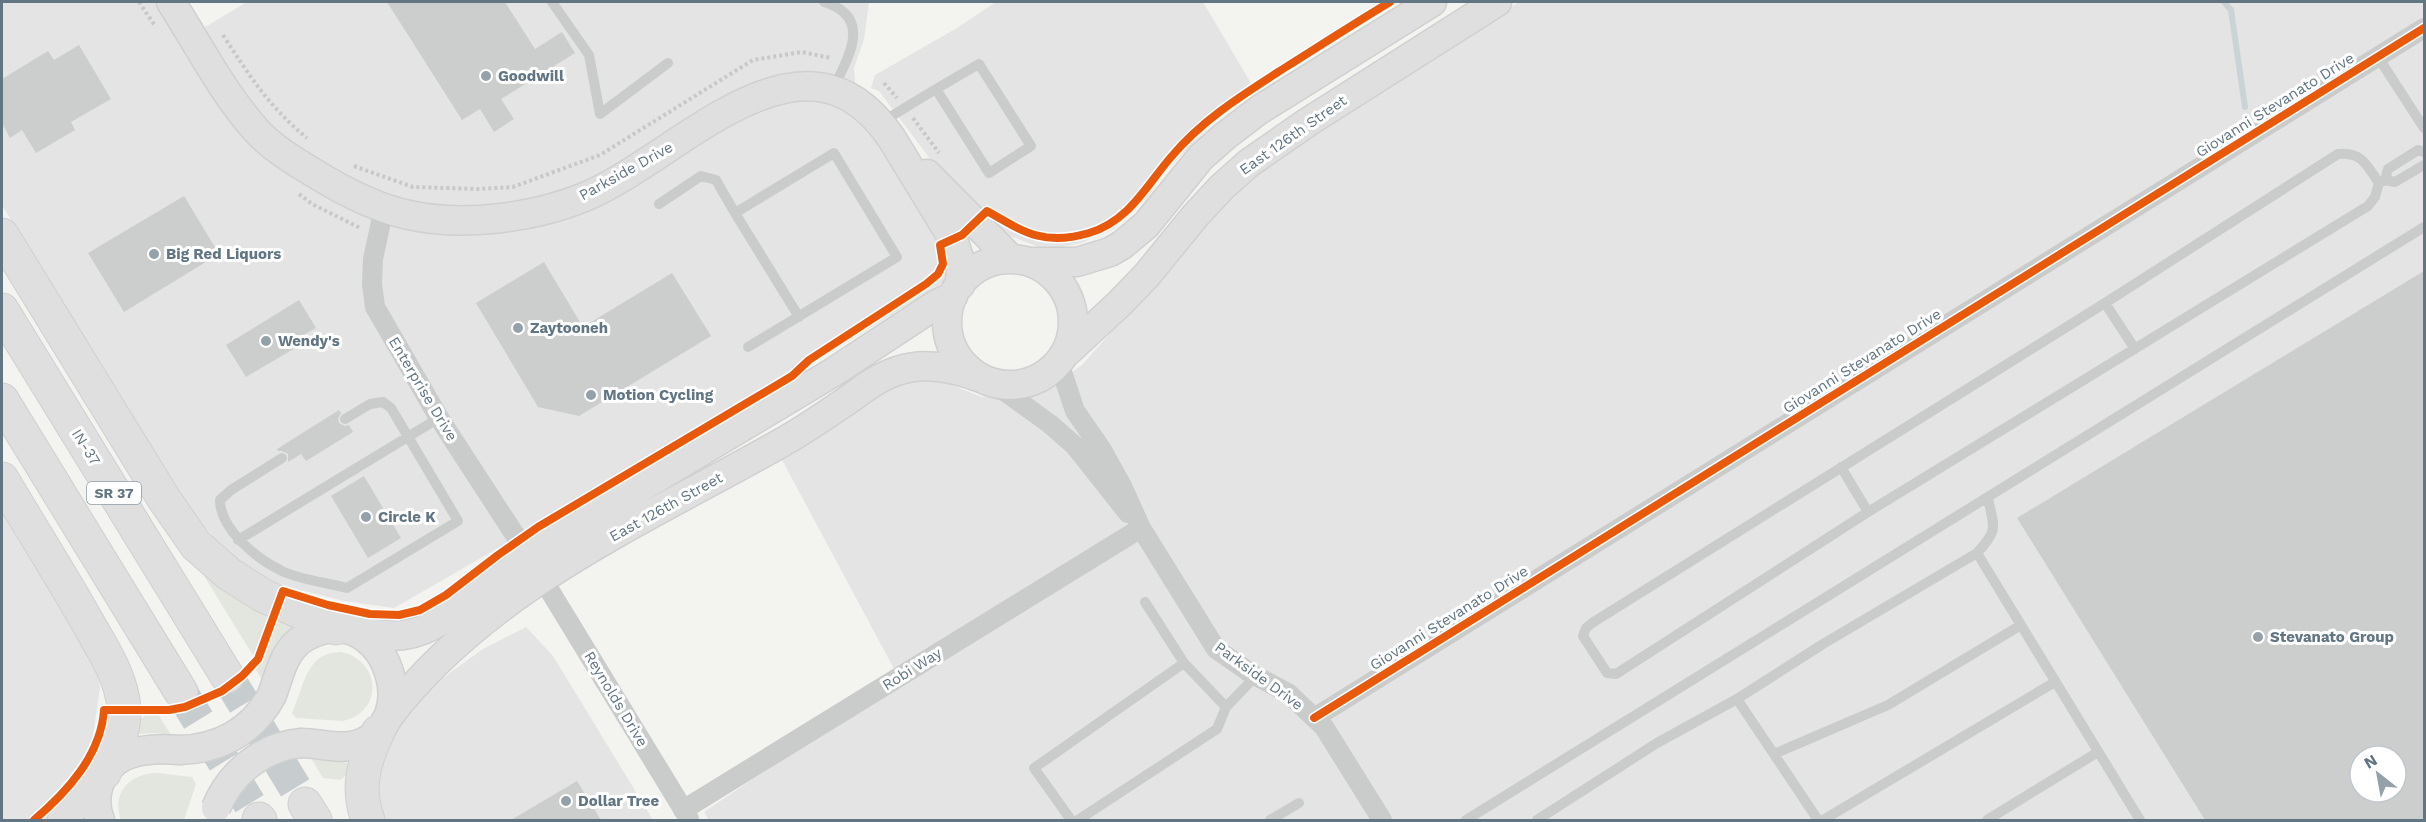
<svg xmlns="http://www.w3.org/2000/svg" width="2426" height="822" viewBox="0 0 2426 822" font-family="'Work Sans',sans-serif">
  <rect width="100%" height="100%" fill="#f3f3f0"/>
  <!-- built -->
  <path fill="#e3e4e3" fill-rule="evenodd" d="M2 2H173L192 35 247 2H869L864 39 854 68 857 113 940 233 950 266 944 282 738 410 394 608 344 601 292 588 236 566 177 492 2 205Z
    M996 2H1203L1255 90 1213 123 1188 148 1160 178 1149 196 1114 229 1081 243 1060 247H1039L1010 236 979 213 934 164 879 91 871 88 875 75 957 28Z
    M1519 2H2424V820H709L704 812 900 680 780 456 817 431 905 381 939 380 982 397 1047 390 1082 365 1234 193 1305 136ZM2360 756H2396V792H2360Z
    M2 500 94 655 100 687 81 820H2Z
    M526 627 553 656 653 820H381L370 731 483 649Z"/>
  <!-- green -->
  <path fill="#e2e6de" d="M190 553 266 609 269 617 254 657Z
    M283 616 297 625C277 639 269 657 263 681L255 668 267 649 275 620Z
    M341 652C381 660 384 712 343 721L296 718 292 713C304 688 305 652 341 652Z
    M146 714H158L171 735 155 733 138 734 140 720Z
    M311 758 349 763 347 775 340 780 323 778Z
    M158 773 192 777 196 784 184 820H121C111 793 130 773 158 773Z"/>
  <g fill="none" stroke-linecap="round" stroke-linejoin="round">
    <!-- stream -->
    <path stroke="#cad4d6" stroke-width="6" d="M2224 2 2231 10 2245 107"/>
  </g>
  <!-- building -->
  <path fill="#cccece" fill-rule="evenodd" d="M387 2H505L535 49 562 32 575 53 501 99 514 119 494 132 480 109 462 120Z
    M79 45 111 99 71 122 75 130 36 153 22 130 10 138 2 123V79L48 51 54 60Z
    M184 196 219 254 124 312 88 253Z
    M544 262 583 327 672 273 711 336 579 416 538 407 476 303Z
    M2424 271V820H2205L2017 518ZM2360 756H2396V792H2360Z
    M299 300 316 328 298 338 302 344 246 377 226 345Z
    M339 410 341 413 338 419 339 423 345 426 349 425 353 432 306 461 301 454 288 462V454L282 451H278L277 449Z
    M364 476 401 538 368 558 331 496Z
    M577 781 601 820H511Z"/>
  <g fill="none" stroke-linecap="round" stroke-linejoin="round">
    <!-- highway-tunnel -->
    <path stroke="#c7cdcf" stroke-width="33" stroke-dasharray="33 16" stroke-linecap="butt" d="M227 676 305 804
      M181 692 259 819"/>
    <!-- secondary casing -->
    <g stroke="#cfd1d0" stroke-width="31">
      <path id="secondary" d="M171 2C198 44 222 92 256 130 271 147 294 161 314 173 343 191 375 208 409 215 462 227 532 218 582 198 678 160 803 7 892 139L953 239 961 264 960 285
        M927 174 1011 259
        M947 322a63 63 0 1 1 126 0a63 63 0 1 1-126 0Z
        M1031 262H1077L1110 252 1122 245 1146 225 1201 157 1225 136 1259 110 1432 2
        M1066 353 1120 303 1147 275 1195 216 1222 187 1249 163 1308 122 1497 2
        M353 630C369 633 387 637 404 635 438 630 461 605 486 584 500 574 514 564 528 555L832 373 937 304 953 296
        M272 695C278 679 282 659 294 646 301 638 312 633 322 630 388 612 424 724 356 745 338 750 320 743 302 743
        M386 720C483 589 644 521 781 443 801 432 820 419 839 406 858 394 875 378 897 371 925 361 955 368 981 378
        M62 820 100 778
        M100 820C96 810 95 799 98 788 108 750 147 747 180 750"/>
    </g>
    <!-- highway casing -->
    <g stroke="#cfd0cf" stroke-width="35">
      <path id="highway" d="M2 235 164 499 196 545 229 574 262 595 336 628
        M2 310 227 676
        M2 400 181 692
        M2 479C29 525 58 570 84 616 100 645 121 674 124 708 125 732 115 753 104 773
        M305 804 315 820
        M259 819 260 820
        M368 820C356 788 364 761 378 732"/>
    </g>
    <!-- path -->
    <path stroke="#c8c8c9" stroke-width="4" stroke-dasharray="3 3" stroke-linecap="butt" d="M139 2 155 26
      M223 35C249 75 269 107 307 138
      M884 83 897 98
      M913 118 939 153
      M354 166 413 187 479 189 513 187 600 155 753 60 802 52 831 58
      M299 194 312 204 360 228"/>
    <!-- lane -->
    <path stroke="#cacccc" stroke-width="10" d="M552 2 589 55 600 114 668 63
      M824 2C873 17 849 56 833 89
      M2378 57 2424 128
      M881 123C913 102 946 83 979 64L1031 146 989 173 936 89
      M2385 180 2388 169 2418 150 2424 152
      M2379 183C2366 165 2363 152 2338 154L2105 303 1592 623 1586 628 1583 636 1607 673 1616 674 1868 512 2368 206 2375 197 2379 183 2385 180 2395 182 2424 165
      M659 204 701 176 716 180 735 213 834 153 897 257 748 347
      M735 213 799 317
      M2105 303 2135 349
      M282 458 231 490 220 500C220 529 256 558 280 570 296 579 329 583 347 588L458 521 391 408 383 402 370 404 345 419
      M1841 467 1868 512
      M238 540 439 418
      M1977 553 2140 820
      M1145 602 1184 663 1226 707 1256 676
      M1737 699 1818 820
      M1774 754 1888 705 2021 625
      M1071 820 1034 768 1184 663
      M1078 820 1217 729 1226 707
      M1270 820 1299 803
      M1466 820 2424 227
      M1537 820 1657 743 1737 699 1823 644 1977 553C1999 529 1994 528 1988 498
      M1823 820 2055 682
      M1987 820 2098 752"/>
    <!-- street -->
    <path stroke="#cacccc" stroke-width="20" d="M384 208 373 259 372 284 375 307 439 418 528 555
      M1059 363 1075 411 1102 450 1122 486 1141 528 1216 649 1252 674 1288 693 1324 727 1382 820
      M993 383 1050 424 1075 446 1128 513
      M542 578 689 819
      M1314 718 2424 28
      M683 810 1141 528"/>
    <!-- secondary -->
    <use href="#secondary" stroke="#dfdfe0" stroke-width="28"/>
    <!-- highway -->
    <use href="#highway" stroke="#dfdfe0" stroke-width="33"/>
    <!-- secondary-bridge casing -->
    <g stroke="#cfd1d0" stroke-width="31" stroke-linecap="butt">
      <path id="secondary-bridge" d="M180 750C219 749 253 731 272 695
        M216 808C230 773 263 746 302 743"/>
    </g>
    <!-- secondary-bridge -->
    <use href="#secondary-bridge" stroke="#dfdfe0" stroke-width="28"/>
    <!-- cycleway casing -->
    <g stroke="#fff" stroke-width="11">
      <path id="cycleway" d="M1314 718 2424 28
        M34 820C67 792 101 755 104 710H169L185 707 222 691 242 676 258 659 283 591 328 605 370 614 399 615 420 610 446 595 498 555 538 527 792 376 809 360 926 284 938 274 943 264 940 245 962 235 987 211C1025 233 1044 246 1089 233 1129 221 1146 186 1171 157 1203 119 1244 94 1286 67 1321 45 1355 23 1390 2"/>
    </g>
    <!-- cycleway -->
    <use href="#cycleway" stroke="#e8590c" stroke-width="8"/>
  </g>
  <!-- markers -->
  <g fill="#94a1a8" stroke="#fff" stroke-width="2">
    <circle cx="486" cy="76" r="6"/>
    <circle cx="154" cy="254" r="6"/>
    <circle cx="518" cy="328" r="6"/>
    <circle cx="266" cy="341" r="6"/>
    <circle cx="591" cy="395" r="6"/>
    <circle cx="366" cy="517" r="6"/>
    <circle cx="2258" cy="637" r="6"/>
    <circle cx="566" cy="801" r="6"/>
  </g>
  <g text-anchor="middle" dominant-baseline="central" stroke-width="6" stroke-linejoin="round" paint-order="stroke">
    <!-- shield labels -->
    <rect fill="#fff" stroke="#909ea8" stroke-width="1.5" x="87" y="482" width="54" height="22" rx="4.5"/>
    <g font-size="14" font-weight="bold" fill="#617582">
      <text x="114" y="493">SR 37</text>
    </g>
    <!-- poi labels -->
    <g font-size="15" font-weight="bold" fill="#617582" stroke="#fff" text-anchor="start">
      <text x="498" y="76">Goodwill</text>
      <text x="166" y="254">Big Red Liquors</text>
      <text x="530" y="328">Zaytooneh</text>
      <text x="278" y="341">Wendy's</text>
      <text x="603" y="395">Motion Cycling</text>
      <text x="378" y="517">Circle K</text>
      <text x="2270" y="637">Stevanato Group</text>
      <text x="578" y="801">Dollar Tree</text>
    </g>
    <!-- street labels -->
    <g font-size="15" fill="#617582" stroke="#fff">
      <text transform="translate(2275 105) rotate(-32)">Giovanni Stevanato Drive</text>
      <text transform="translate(1293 135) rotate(-35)">East 126th Street</text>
      <text transform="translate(626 171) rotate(-29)">Parkside Drive</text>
      <text transform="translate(1862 361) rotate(-32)">Giovanni Stevanato Drive</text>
      <text transform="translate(423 389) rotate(59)">Enterprise Drive</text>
      <text transform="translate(86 447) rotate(58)">IN-37</text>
      <text transform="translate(666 507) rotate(-29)">East 126th Street</text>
      <text transform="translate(1449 618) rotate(-32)">Giovanni Stevanato Drive</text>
      <text transform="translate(912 669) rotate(-32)">Robi Way</text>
      <text transform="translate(1259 676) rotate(36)">Parkside Drive</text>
      <text transform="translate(616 699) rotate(59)">Reynolds Drive</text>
    </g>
  </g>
  <!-- border -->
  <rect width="2426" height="822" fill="none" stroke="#617582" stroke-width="6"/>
  <!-- north arrow -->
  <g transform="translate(2378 774) rotate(329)"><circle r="28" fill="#ffffff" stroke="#c0c8cd" stroke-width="1.5"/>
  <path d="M0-4.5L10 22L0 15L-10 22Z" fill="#94a1a8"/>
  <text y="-9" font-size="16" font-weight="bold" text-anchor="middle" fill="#617582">N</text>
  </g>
</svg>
